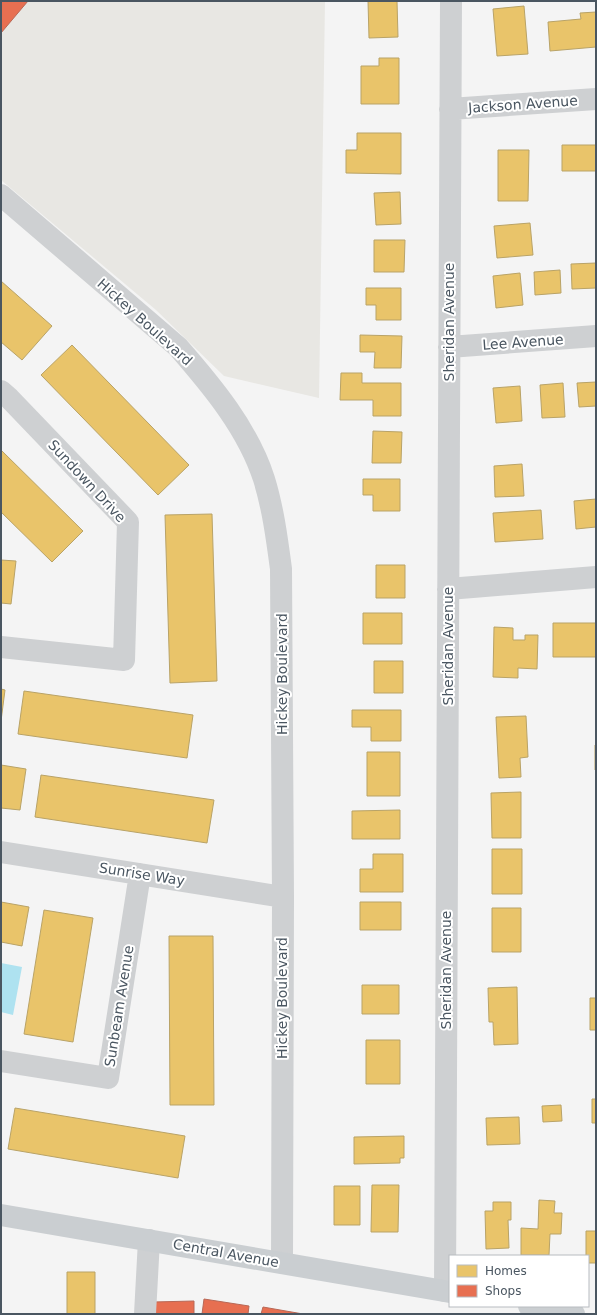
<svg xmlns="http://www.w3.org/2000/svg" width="597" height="1315" viewBox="0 0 597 1315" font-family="'DejaVu Sans',sans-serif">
  <rect width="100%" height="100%" fill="#f4f4f4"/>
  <!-- commercial -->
  <path fill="#e8e7e3" d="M1 1H325L319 398 224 376 156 310 1 180Z"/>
  <!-- water -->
  <path fill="#aee2f0" d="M1 963 22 967 13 1015 1 1012Z"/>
  <!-- homes -->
  <path fill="#e9c46a" stroke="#b9a367" d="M368 1H397L398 37 369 38Z
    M524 6 528 54 497 56 493 9Z
    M596 12V47L550 51 548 22 581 19 580 13Z
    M379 58H399V104H361V66H379Z
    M357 133H401V174L346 173V150H357Z
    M562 145H596V171H562Z
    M498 150H529L528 201H498Z
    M400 192 401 224 376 225 374 193Z
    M530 223 533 255 497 258 494 226Z
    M374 240H405L404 272H374Z
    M596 263V288L572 289 571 264Z
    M560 270 561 293 535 295 534 272Z
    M520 273 523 305 496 308 493 276Z
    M1 281 52 326 22 360 1 342Z
    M366 288H401V320H376V305H366Z
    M360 335 402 336 401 368H374L375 352H360Z
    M72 345 189 465 158 495 41 375Z
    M341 373H362V383H401V416H373V400H340Z
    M596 382V406L579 407 577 383Z
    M563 383 565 417 542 418 540 385Z
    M520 386 522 421 496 423 493 388Z
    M373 431 402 432 401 463H372Z
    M1 450 83 531 52 562 1 512Z
    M522 464 524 496 495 497 494 466Z
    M363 479H400V511H373V495H363Z
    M596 499V527L576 529 574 501Z
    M541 510 543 539 495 542 493 513Z
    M212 514 217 681 170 683 165 515Z
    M1 560 16 561 11 604 1 603Z
    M376 565H405V598H376Z
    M363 613H402V644H363Z
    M553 623H596V657H553Z
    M494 627 513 628V640H525V635H538L537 669 518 668V678L493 677Z
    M374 661H403V693H374Z
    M1 689 5 690 1 721Z
    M24 691 193 715 187 758 18 734Z
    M352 710H401V741H371V727H352Z
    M526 716 528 757 520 758 521 777 499 778 496 717Z
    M595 745H596V770H595Z
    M367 752H400V796H367Z
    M1 765 26 769 20 810 1 808Z
    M41 775 214 800 207 843 35 817Z
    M521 792V838H492L491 793Z
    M400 810V839H352V811Z
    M492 849H522V894H492Z
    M373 854H403V892H360V869H373Z
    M1 902 29 907 22 946 1 942Z
    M360 902H401V930H360Z
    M492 908H521V952H492Z
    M44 910 93 918 73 1042 24 1034Z
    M169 936H213L214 1105H170Z
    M362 985H399V1014H362Z
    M517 987 518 1044 494 1045 493 1022H489L488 988Z
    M590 998H596V1030H590Z
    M366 1040H400V1084H366Z
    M592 1099H596V1123H592Z
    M561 1105 562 1121 543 1122 542 1106Z
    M15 1108 185 1136 178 1178 8 1149Z
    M519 1117 520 1144 487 1145 486 1118Z
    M404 1136V1158H400V1163L354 1164V1137Z
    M372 1185H399L398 1232H371Z
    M334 1186H360V1225H334Z
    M539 1200 555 1201 554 1213H562L561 1234H550L549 1255H521V1228L538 1229Z
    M493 1202H511V1220H508L509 1248 486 1249 485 1211H493Z
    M586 1231H596V1263H588V1256H586Z
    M67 1272H95V1314H67Z"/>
  <!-- shops -->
  <path fill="#e76f51" stroke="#b86856" d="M1 1H28L1 33Z
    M204 1299 249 1306 248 1314H202Z
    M194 1301V1314H153V1302Z
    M263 1307 303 1314H261Z"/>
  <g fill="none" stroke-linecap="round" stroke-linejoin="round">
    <!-- minor -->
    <path stroke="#ced0d2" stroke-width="22" d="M450 109 596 99
      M1 195 178 347C212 386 248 429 264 479 273 508 277 539 281 569L283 897 282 1262
      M449 347 596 336
      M1 391 9 398 128 522 124 660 1 647
      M448 589 596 577
      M1 852 283 897
      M1 1061 108 1078 140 874
      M445 1291 451 1
      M145 1314 149 1240"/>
    <!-- major -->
    <path stroke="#caced1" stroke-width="22" d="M1 1215 450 1292
      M529 1306 574 1314"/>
  </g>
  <g text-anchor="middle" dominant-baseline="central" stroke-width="4" stroke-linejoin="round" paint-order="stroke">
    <!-- street labels -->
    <g font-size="14" fill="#4a5661" stroke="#fff">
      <text transform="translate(523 104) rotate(-4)">Jackson Avenue</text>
      <text transform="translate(145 322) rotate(42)">Hickey Boulevard</text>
      <text transform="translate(449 322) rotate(-90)">Sheridan Avenue</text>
      <text transform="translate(523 342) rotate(-4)">Lee Avenue</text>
      <text transform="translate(87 481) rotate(47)">Sundown Drive</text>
      <text transform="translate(448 646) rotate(-90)">Sheridan Avenue</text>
      <text transform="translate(282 674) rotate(-90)">Hickey Boulevard</text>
      <text transform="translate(142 874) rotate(9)">Sunrise Way</text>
      <text transform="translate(446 970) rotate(-90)">Sheridan Avenue</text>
      <text transform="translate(282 998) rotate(-90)">Hickey Boulevard</text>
      <text transform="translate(119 1006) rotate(-81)">Sunbeam Avenue</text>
      <text transform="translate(226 1253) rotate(10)">Central Avenue</text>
    </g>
  </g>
  <!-- border -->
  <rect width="597" height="1315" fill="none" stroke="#4a5661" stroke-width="4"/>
  <!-- legend -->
  <rect x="449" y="1255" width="140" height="52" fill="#ffffff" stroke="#b7bbc0"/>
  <rect x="457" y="1265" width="20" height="12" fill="#e9c46a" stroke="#b7bbc0"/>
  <text x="485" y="1275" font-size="12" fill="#4a5661">Homes</text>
  <rect x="457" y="1285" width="20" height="12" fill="#e76f51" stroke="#b7bbc0"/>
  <text x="485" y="1295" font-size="12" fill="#4a5661">Shops</text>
</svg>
